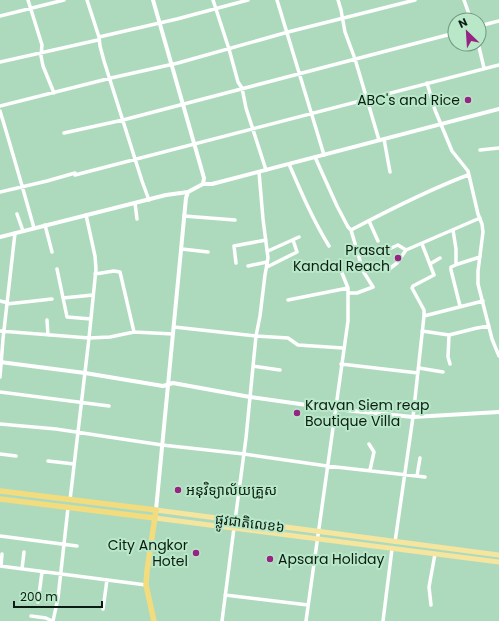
<svg xmlns="http://www.w3.org/2000/svg" width="499" height="621" viewBox="0 0 499 621" font-family="Poppins,'Noto Sans Khmer',sans-serif">
  <rect width="100%" height="100%" fill="#addabd"/>
  <g fill="none" stroke-linecap="round" stroke-linejoin="round">
    <!-- minor -->
    <path stroke="#fff" stroke-width="3.5" d="M28 0 42 45 41 56 43 66 54 93
      M87 0 99 37 100 46 104 61 142 181 149 200
      M213 0 229 49 238 82 242 88 246 108 266 170
      M277 0 324 155
      M338 0 341 10 345 32 355 59 379 140
      M464 0 471 20
      M0 16 64 0
      M479 26 499 21
      M99 37 177 19 248 0
      M479 47 484 68
      M0 62 98 40
      M427 83 435 110 452 151 468 171 478 214 482 224 483 232 478 271V284L492 339 499 356
      M0 106 111 78 178 63 288 32 415 0
      M0 111C12 150 23 189 34 228
      M64 133 123 120 455 33
      M384 139 390 172
      M480 150 499 148
      M315 157 337 206 348 227 351 230 363 271 373 287 357 293H348
      M289 164C301 192 313 220 329 246
      M75 175 499 65
      M0 192 47 181 75 173
      M135 203 137 219
      M17 214 23 231
      M184 216 235 220
      M369 221 378 241
      M45 225 52 252
      M351 230C389 210 428 190 468 175
      M453 230 456 249V264
      M182 249 208 252
      M389 249 398 245 406 250
      M268 251 299 237
      M236 263 234 246 266 240
      M430 264 440 258
      M248 266 267 262
      M267 267 297 252 293 240
      M57 269 67 317 91 319
      M362 270 374 264 383 266 388 270 397 263 406 250 480 218
      M95 274 114 271 120 272 134 332
      M63 298 93 295
      M288 300 348 288
      M0 301 8 303
      M7 304 52 299
      M460 306 451 270V267L458 264 480 257
      M424 316 483 301
      M47 320 48 335
      M174 327 256 336 288 338 298 345 343 348
      M0 331 89 338 110 337 134 332 173 334
      M422 331 449 335 477 328 489 326
      M449 335 448 357 450 364
      M341 364 418 373
      M253 366 280 370
      M419 368 443 372
      M0 377 3 339 15 233
      M0 392 109 406
      M0 424 56 429 162 445 244 454 327 466 425 477
      M369 444 374 452 370 470
      M0 454 16 456
      M48 461 74 464
      M417 476 420 458
      M70 500 89 338 96 269 95 256 86 215
      M235 521 246 438 256 336 260 316 265 275 268 258 263 219 259 172
      M0 536 77 546
      M395 542 413 417 424 316V310L412 288 413 286 434 275 422 244
      M0 566 146 585
      M1 566 2 554
      M22 569 24 552
      M225 595 308 605
      M38 602 42 572
      M431 605 429 587 435 554
      M103 609 107 580
      M31 616 46 618 52 621
      M53 621 58 598 68 508
      M222 621 234 528
      M306 621 348 321V288L338 263
      M383 621 392 549"/>
    <!-- tertiary -->
    <path stroke="#fff" stroke-width="4" d="M153 0 204 178 203 184 188 192 186 198 156 510
      M203 184H212L499 109
      M0 237 166 195 188 192
      M0 362 85 373 163 386 173 383 250 397 335 409 413 417 499 412"/>
    <!-- primary -->
    <path stroke="#f5e59e" stroke-width="5" d="M156 510 499 555
      M155 518 499 562"/>
    <!-- trunk -->
    <path stroke="#f2dc7e" stroke-width="5.5" d="M0 491 156 510 147 571 146 585 154 621
      M0 499 155 518"/>
  </g>
  <!-- markers -->
  <g fill="#972482" stroke="#b9e8c9" stroke-width="1.5">
    <circle cx="468" cy="100" r="4"/>
    <circle cx="398" cy="258" r="4"/>
    <circle cx="297" cy="413" r="4"/>
    <circle cx="178" cy="490" r="4"/>
    <circle cx="196" cy="553" r="4"/>
    <circle cx="270" cy="559" r="4"/>
  </g>
  <g text-anchor="middle" dominant-baseline="central" stroke-width="4" stroke-linejoin="round" paint-order="stroke">
    <!-- poi labels -->
    <g font-size="14" fill="#0b1d12" stroke="#b9e8c9" text-anchor="end">
      <text x="460" y="100">ABC's and Rice</text>
      <text x="390" y="250">Prasat<tspan x="390" dy="16">Kandal Reach</tspan></text>
      <text x="305" y="405" text-anchor="start">Kravan Siem reap<tspan x="305" dy="16">Boutique Villa</tspan></text>
      <text x="186" y="490" text-anchor="start">អនុវិទ្យាល័យគ្រួស</text>
      <text x="188" y="545">City Angkor<tspan x="188" dy="16">Hotel</tspan></text>
      <text x="278" y="559" text-anchor="start">Apsara Holiday</text>
    </g>
    <!-- street labels -->
    <g font-size="14" fill="#0b1d12" stroke="#b9e8c9">
      <text transform="translate(250 523) rotate(7)">ផ្លូវជាតិលេខ៦</text>
    </g>
  </g>
  <!-- north arrow -->
  <g transform="translate(467 32) rotate(335)"><circle r="19" fill="#b9e8c9" stroke="#739780"/>
  <path d="M0-3L7 15L0 10L-7 15Z" fill="#972482"/>
  <text y="-6" font-size="11" font-weight="bold" text-anchor="middle" fill="#0b1d12">N</text>
  </g>
  <!-- scale -->
  <path d="M14 601v6h88v-6" fill="none" stroke="#0b1d12" stroke-width="2"/>
  <text x="20" y="601" font-size="12" fill="#0b1d12" stroke="#b9e8c9" stroke-width="3" paint-order="stroke">200 m</text>
</svg>
